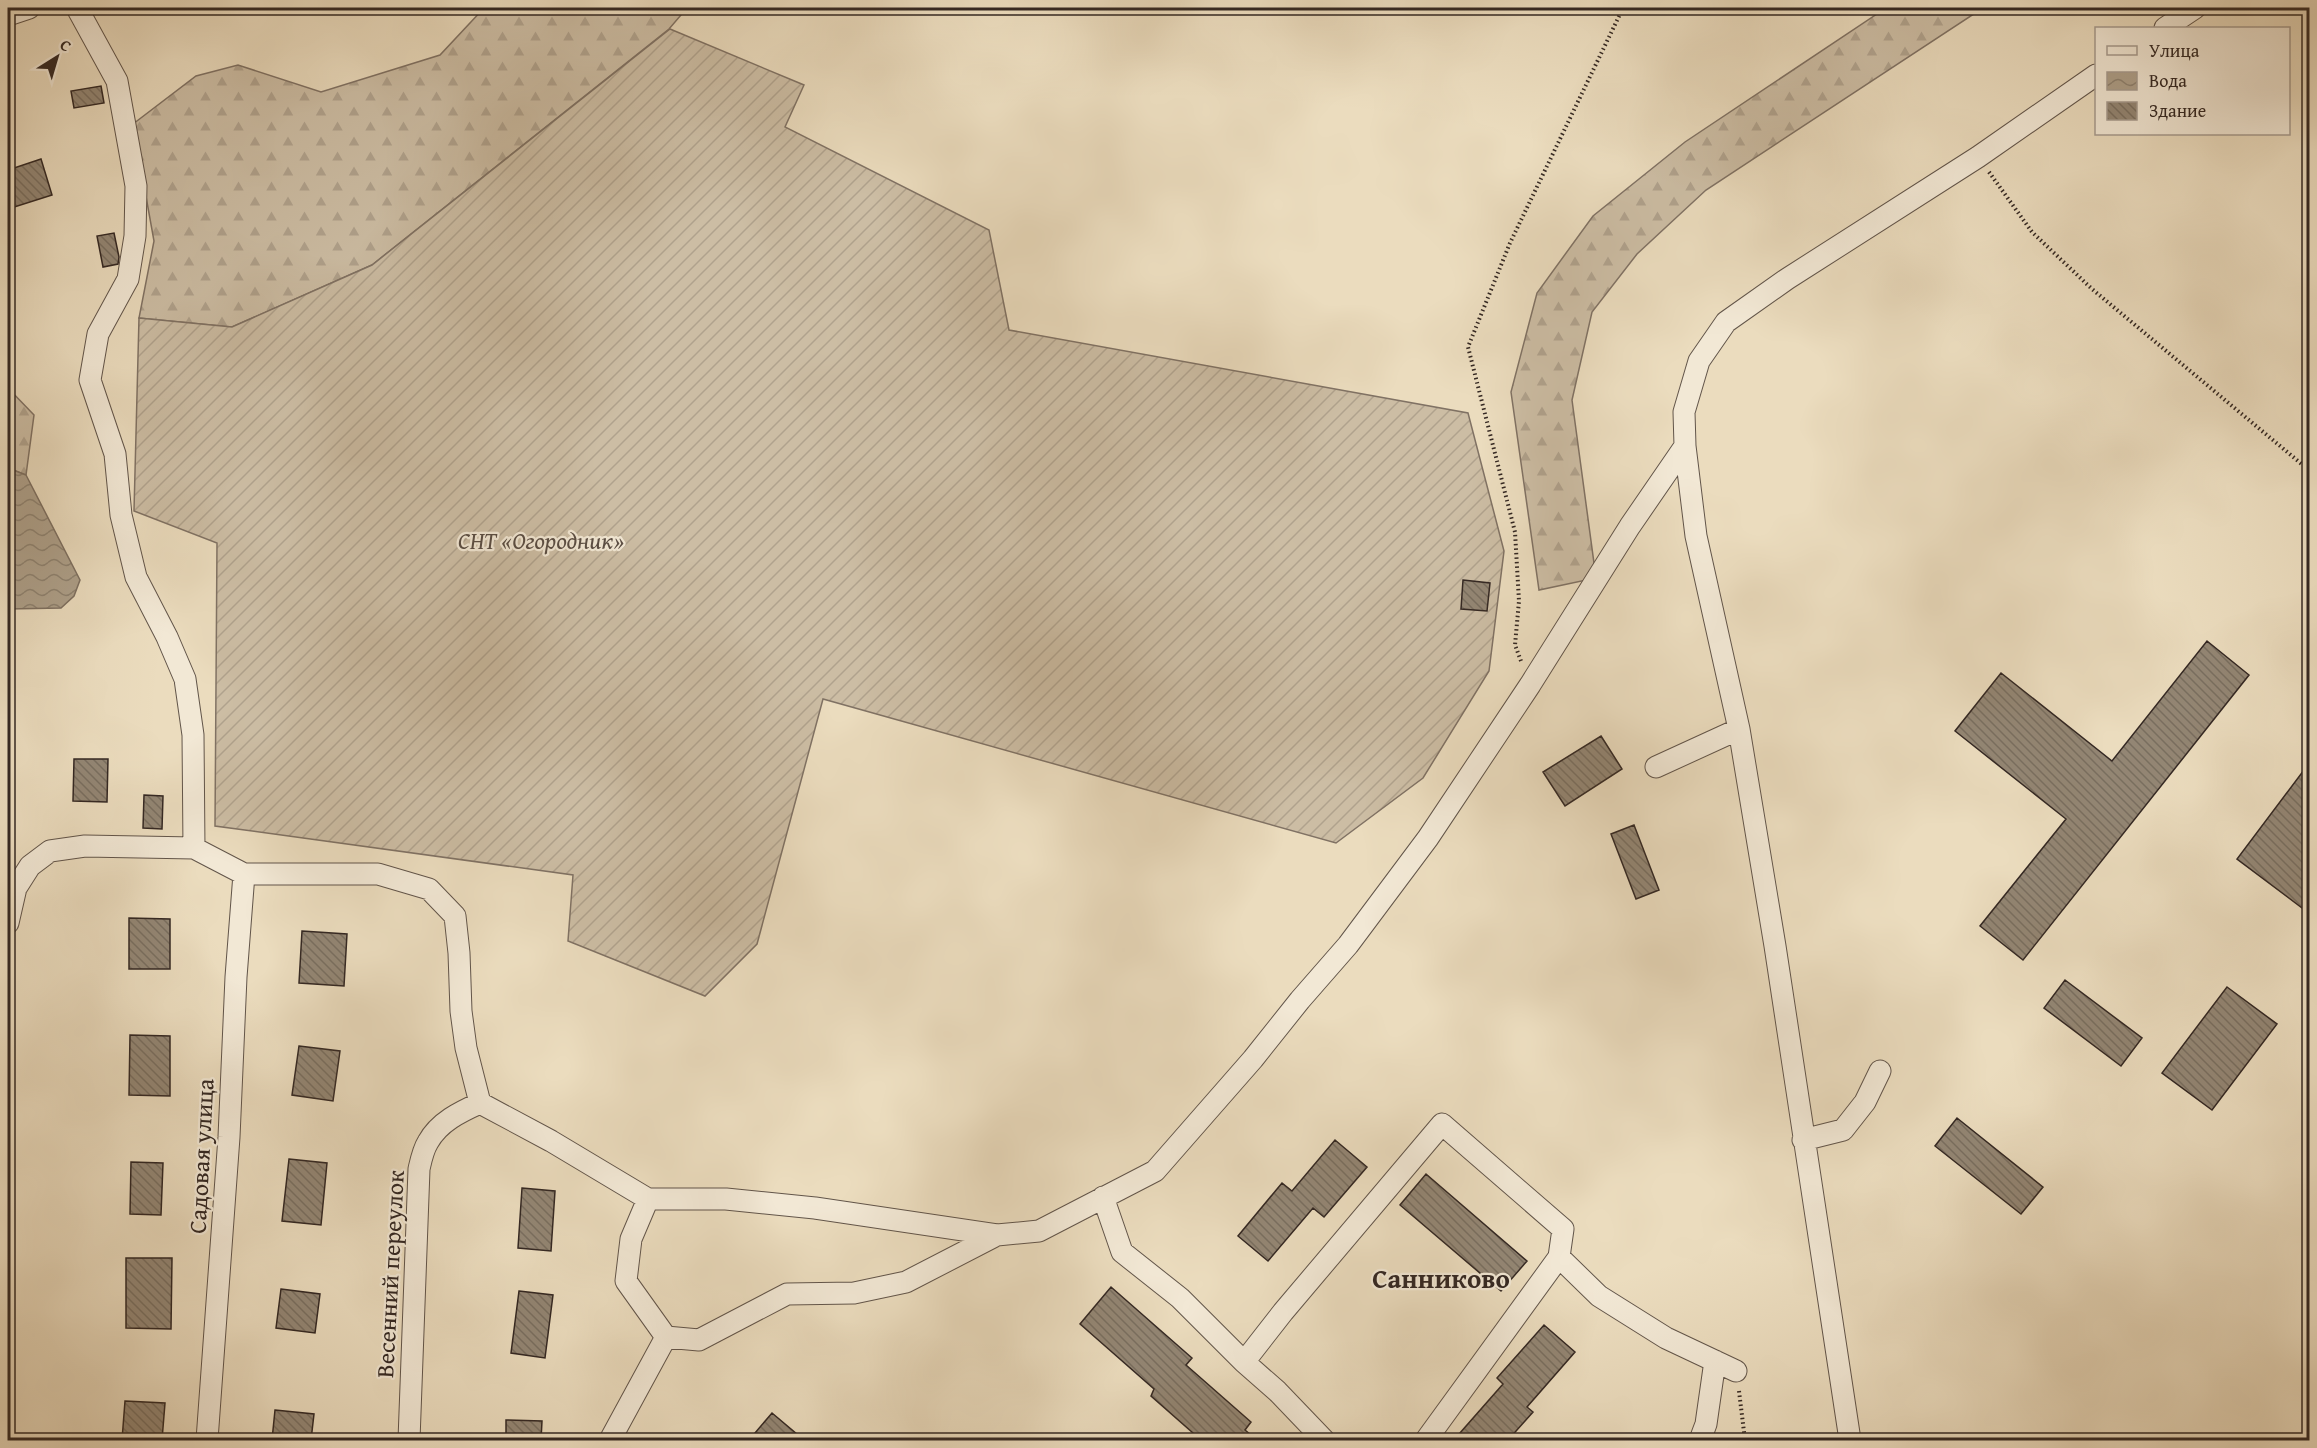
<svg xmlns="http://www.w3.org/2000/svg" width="2317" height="1448" viewBox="0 0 2317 1448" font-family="'Gentium Book Plus',serif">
  <defs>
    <pattern id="forest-firs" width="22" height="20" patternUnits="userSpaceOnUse" patternTransform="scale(1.5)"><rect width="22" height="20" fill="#ccbda4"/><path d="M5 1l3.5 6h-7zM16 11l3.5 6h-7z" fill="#b0a28d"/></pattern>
    <pattern id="garden-furrows" width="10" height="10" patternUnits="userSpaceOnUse" patternTransform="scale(1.5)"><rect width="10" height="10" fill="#ccbda4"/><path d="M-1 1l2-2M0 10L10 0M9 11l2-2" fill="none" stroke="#b0a28d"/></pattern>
    <pattern id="water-waves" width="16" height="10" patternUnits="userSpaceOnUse" patternTransform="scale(1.5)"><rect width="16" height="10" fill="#ad9f89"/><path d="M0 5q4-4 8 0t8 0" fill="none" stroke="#8e8270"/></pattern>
    <pattern id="building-back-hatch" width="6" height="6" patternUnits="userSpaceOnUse" patternTransform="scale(1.5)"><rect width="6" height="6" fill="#938674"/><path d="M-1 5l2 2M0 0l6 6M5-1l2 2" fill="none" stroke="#796e5f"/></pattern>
  </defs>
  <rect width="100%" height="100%" fill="#ebdcbe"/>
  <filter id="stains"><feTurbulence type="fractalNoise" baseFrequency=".00333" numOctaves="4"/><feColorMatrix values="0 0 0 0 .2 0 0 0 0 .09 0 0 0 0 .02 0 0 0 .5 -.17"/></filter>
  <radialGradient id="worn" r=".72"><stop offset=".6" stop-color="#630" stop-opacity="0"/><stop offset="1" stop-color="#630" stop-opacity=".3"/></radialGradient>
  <!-- forest -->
  <path fill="url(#forest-firs)" stroke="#807264" stroke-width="1.5" d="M484 8H687L669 29 372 265 232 327 139 318 154 241 133 124 196 76 238 65 321 92 440 55Z
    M1886 8H1983L1706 190 1637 254 1592 312 1572 400 1596 578 1539 590 1511 392 1537 293 1593 216 1685 142Z
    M8 388 34 415 26 475 8 468Z"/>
  <!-- garden -->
  <path fill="url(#garden-furrows)" stroke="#807264" stroke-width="1.5" d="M670 29 804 85 785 127 989 230 1009 330 1468 413 1504 551 1489 671 1423 778 1336 843 823 699 757 944 705 996 568 941 573 875 215 826 217 543 134 511 139 318 232 327 372 265Z"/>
  <!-- water -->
  <path fill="url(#water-waves)" stroke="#7d6f60" stroke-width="1.5" d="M8 468 26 475 80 580 74 596 61 608 8 609V577L13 572 8 549Z"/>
  <!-- building -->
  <path fill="url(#building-back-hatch)" stroke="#342823" stroke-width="1.5" d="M101 86 104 103 74 108 71 91Z
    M41 159 52 195 8 209V170Z
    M114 233 119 257 118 264 103 267 97 236Z
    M1463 580 1490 583 1487 611 1461 609Z
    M2207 641 2249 675 2023 960 1980 926 2066 819 1955 731 2001 673 2112 761Z
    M1601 736 1622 769 1565 806 1543 772Z
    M74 759H108L107 802 73 801Z
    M2310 762V914L2237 859Z
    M144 795 163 796 162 829 143 828Z
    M1634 825 1659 890 1636 899 1611 834Z
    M129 918 170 919V969H129Z
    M302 931 347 934 344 986 299 983Z
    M2065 980 2142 1038 2121 1066 2044 1008Z
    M2227 987 2277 1024 2212 1110 2162 1073Z
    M130 1035 170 1036V1096L129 1095Z
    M299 1046 340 1051 333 1101 292 1095Z
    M1957 1118 2043 1187 2021 1214 1935 1146Z
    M1335 1140 1367 1167 1324 1217 1313 1208 1268 1261 1238 1236 1282 1183 1292 1191Z
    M289 1159 327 1163 321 1225 282 1221Z
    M131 1162 163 1163 161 1215 130 1214Z
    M1426 1174 1527 1261 1501 1291 1400 1205Z
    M522 1188 555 1191 551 1251 518 1248Z
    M126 1258H172L171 1329 126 1328Z
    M1111 1287 1192 1358 1186 1365 1251 1422 1245 1430 1257 1440H1201L1151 1396 1154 1389 1080 1324Z
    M281 1289 320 1294 315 1333 276 1328Z
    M519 1291 553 1295 545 1358 511 1353Z
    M1544 1325 1575 1352 1527 1407 1533 1412 1508 1440H1469L1460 1433 1503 1384 1497 1378Z
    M125 1401 165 1403 162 1440H122Z
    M275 1410 314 1414 311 1440H272Z
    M772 1413 804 1440H749Z
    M506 1420 542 1421 541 1440H506Z"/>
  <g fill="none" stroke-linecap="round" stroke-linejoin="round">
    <!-- minor casing -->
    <g stroke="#62554a" stroke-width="23">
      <path id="minor" d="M77 8 117 81 136 186 135 236 128 279 98 334 90 380 115 454 121 515 136 577 167 637 185 679 193 735 194 848
        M8 15 29 8
        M2165 28 2195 8
        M1656 767 1739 729
        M8 923 16 888 30 866 50 851 85 846 194 848 244 874H378L429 889 455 916 459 953 461 1011 466 1048 480 1103 551 1141 648 1199H726L815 1208 997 1235 1039 1231 1155 1171 1253 1059 1300 1000 1348 945 1428 838 1530 685 1630 526 1685 446
        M1803 1140 1843 1130 1865 1102 1880 1071
        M1103 1197 1122 1252 1180 1298 1244 1362 1277 1391 1324 1440
        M648 1199 631 1239 626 1281 666 1337
        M1559 1257 1599 1296 1666 1338 1736 1371
        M1244 1362 1283 1312 1442 1124 1563 1229 1559 1257 1426 1440
        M207 1440 229 1137 236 977 244 874
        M409 1440 419 1169C421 1160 423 1150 428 1142 439 1122 460 1112 480 1103
        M610 1440 666 1337 699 1340 787 1294 854 1293 906 1282 997 1235
        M1700 1440 1706 1424 1715 1361
        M1850 1440 1775 946 1739 729 1696 536 1685 446 1684 412 1699 361 1726 322 1787 279 1978 157 2096 75"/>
    </g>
    <!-- path -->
    <path stroke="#342823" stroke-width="4" stroke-dasharray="1.5 3" stroke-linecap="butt" d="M1989 172 2032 232 2092 289 2310 471
      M1521 661 1515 645 1519 601 1515 532 1468 347 1510 243 1623 8
      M1739 1391 1745 1440"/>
    <!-- minor -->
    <use href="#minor" stroke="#f2e8d5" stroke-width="21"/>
  </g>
  <g text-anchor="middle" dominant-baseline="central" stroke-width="4.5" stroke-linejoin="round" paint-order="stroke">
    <!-- park labels -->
    <g font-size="24" font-style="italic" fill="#5a4d43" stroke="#f2e8d5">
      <text x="541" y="540">СНТ «Огородник»</text>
    </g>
    <!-- street labels -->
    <g font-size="24" fill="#342823" stroke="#f2e8d5">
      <text transform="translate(201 1156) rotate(-87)">Садовая улица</text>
      <text transform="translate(390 1274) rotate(-87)">Весенний переулок</text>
    </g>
    <!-- quarter labels -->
    <g font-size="27" font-weight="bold" fill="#342823" stroke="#f2e8d5">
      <text x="1441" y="1278">Санниково</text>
    </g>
  </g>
  <!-- margin -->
  <rect width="2317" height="1448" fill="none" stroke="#ebdcbe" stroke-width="30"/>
  <rect x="9" y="9" width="2299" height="1430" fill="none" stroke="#342823" stroke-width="3"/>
  <rect x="15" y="15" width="2287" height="1418" fill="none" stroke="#342823" stroke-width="1.5"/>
  <!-- legend -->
  <rect x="2095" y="27" width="195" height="108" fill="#f2e8d5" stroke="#a69b8e" stroke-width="1.5"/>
  <rect x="2107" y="46" width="30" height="9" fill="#f2e8d5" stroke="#a69b8e" stroke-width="1.5"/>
  <text x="2149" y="57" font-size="18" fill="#342823">Улица</text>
  <rect x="2107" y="72" width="30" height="18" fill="url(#water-waves)" stroke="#a69b8e" stroke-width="1.5"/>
  <text x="2149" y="87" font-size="18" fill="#342823">Вода</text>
  <rect x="2107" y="102" width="30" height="18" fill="url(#building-back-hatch)" stroke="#a69b8e" stroke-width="1.5"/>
  <text x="2149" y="117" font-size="18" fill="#342823">Здание</text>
  <!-- north arrow -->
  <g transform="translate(57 57) rotate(37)" stroke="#f2e8d5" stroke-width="4.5" paint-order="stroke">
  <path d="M0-4.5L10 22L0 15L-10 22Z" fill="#342823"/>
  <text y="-9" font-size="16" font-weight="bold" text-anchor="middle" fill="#342823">С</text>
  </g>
  <rect width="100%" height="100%" filter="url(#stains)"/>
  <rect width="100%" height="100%" fill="url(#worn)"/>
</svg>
